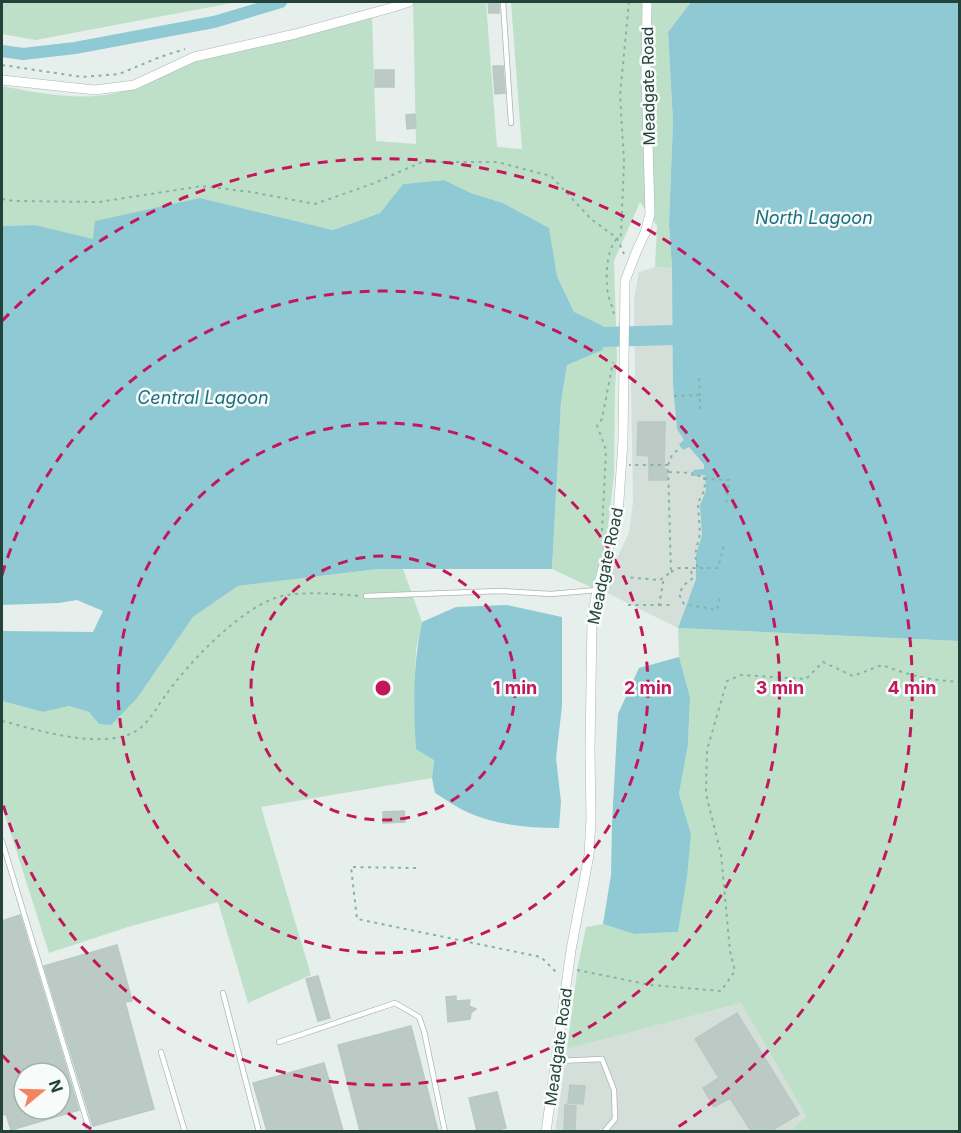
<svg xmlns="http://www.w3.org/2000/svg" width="961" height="1133" viewBox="0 0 961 1133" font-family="Inter,sans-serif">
  <rect width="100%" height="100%" fill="#e6efeb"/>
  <!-- built -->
  <path fill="#d4dfda" d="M655 267 672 268 674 335 689 447 704 466 706 479V490L701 500 702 535 696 555V579L678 628 605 592 615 562 629 533 633 502 631 383 635 375 634 299 639 272Z
    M741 1003 806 1116 791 1131 555 1132 567 1049Z"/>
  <!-- green -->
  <path fill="#bfe0c8" d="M2 2H237L36 40 2 34Z
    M413 2H486L497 147 522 149 511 2H691L668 32 673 122 669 224 672 268 655 267 657 226 640 202 614 261 617 357 615 389 614 475 605 553 597 590 552 569 561 402 567 365 603 350 574 312 557 276 548 228 503 203 471 193 444 180 403 184 380 213 333 230 200 198 94 240 35 225 2 226V86C43 94 91 104 132 88 153 80 173 66 195 61 254 46 314 34 372 16L376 141 416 144Z
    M378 569H403L422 622 416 650 414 713 434 760 432 778 261 807 311 975 248 1003 218 902 128 927 49 953 2 806V701L43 712 69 706 89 712 99 724 138 697 193 617 238 586Z
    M678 628 959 641V1131H791L806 1116 741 1003 567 1049 578 965 586 927 603 924 634 934 678 932 691 834 679 794 688 745 690 697 679 657Z"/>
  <!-- water -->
  <path fill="#8ec9d4" d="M691 2H959V641L678 628 696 579V555L702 535 700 505 706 490 705 475 694 476 693 470 704 469V465L689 447 683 450 679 444 684 440 677 429 673 384 672 268 669 224 673 122 668 32Z
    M444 180 471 193 503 203 549 228 557 276 574 312 603 326V350L567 365 561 402 552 569H378L238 586 193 617 138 697 111 725 99 724 89 712 69 706 43 712 2 701V631L93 632 103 611 77 600 59 603 2 605V226L35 225 93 239 95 221 200 198 333 230 380 213 403 184Z
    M507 605 562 617V706L556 758 561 802 559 828C527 828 496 825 467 812 456 807 445 799 435 793L432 778 434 760 416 749C413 706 413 664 422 622L456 607Z
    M679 657 690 697 688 745 679 794 691 834 687 877 678 932 634 934 603 924 611 875 612 823 618 714 639 668Z"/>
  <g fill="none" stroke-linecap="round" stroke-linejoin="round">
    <!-- canal -->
    <path stroke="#8ec9d4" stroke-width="12" d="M2 51 23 54 75 48 214 22 281 2"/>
    <!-- river -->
    <path stroke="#8ec9d4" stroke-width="20" d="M603 337 674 335"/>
  </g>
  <!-- building -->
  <path fill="#bbcac4" stroke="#b8c9c2" stroke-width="1.5" fill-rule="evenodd" d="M488 2H499V13H489Z
    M493 66H503L505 93 495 94Z
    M375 70H394V87H375Z
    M415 114 416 128 407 129 406 115Z
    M638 422H665L664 469H667V480H649V456L637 455Z
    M404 811 405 822 383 823V812Z
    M20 915 79 1110 11 1130 6 1114 2 1115V921ZM24 1073H60V1109H24Z
    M117 945 132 1001 125 1002 154 1109 93 1126 44 966Z
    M318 976 330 1018 318 1021 306 979Z
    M456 996V1001L470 1000 469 1006 476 1009 471 1013 470 1019 448 1022 446 997Z
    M737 1013 799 1114 771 1131H751L730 1098 714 1107 703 1088 719 1078 695 1039Z
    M411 1026 438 1131H360L338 1045Z
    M324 1063 343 1131H267L253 1083Z
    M570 1085 585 1086 583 1104 568 1103Z
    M497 1092 506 1128 493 1131H477L469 1098Z
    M565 1105 576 1106 575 1131 564 1130Z"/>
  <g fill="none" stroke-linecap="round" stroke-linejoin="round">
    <!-- lane casing -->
    <g stroke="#a8b8b2" stroke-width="6">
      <path id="lane" d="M503 2 511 123
        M366 596 500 591 551 594 597 590
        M2 841 90 1132
        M223 993 259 1132
        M279 1042 395 1003 419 1017 424 1031 445 1132
        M161 1052 185 1132
        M557 1061 602 1059 614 1090 615 1119 604 1132"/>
    </g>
    <!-- street casing -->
    <g stroke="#a8b8b2" stroke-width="10">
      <path id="street" d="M2 80 95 90 134 85 194 57 295 34 394 7 409 2
        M546 1132 571 950 589 855 591 819 590 750 592 619 597 590 618 515 623 441 625 281 637 250 645 233 650 214 646 73 647 2"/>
    </g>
    <!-- path -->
    <path stroke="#86b3a5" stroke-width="2" stroke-dasharray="3 4.5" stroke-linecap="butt" d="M2 65 82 77 119 74 160 57 185 49
      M2 199 14 201 99 202 202 186 251 192 315 204 372 184 422 162H497L551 176 591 219 617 238 624 254
      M614 314C612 305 607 295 607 285 606 270 607 245 621 235L624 161 620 95 629 2
      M699 378 700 395
      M674 396 700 395V409
      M668 465 672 455 681 447
      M669 472 693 473
      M692 473 693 476H704L705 489 698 503 700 534 695 555 698 569
      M704 479 729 480 726 506
      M602 531 606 450 597 425 602 419 613 362
      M691 571 693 578 684 585 679 594 684 604 717 610 720 597
      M671 572 679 568H718L725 542
      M623 577 660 580 671 572 668 465H629
      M628 605H659L664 577
      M659 605H673
      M2 721C38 730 77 743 115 738 144 734 150 717 165 696 188 663 243 605 282 596 307 591 334 594 360 596
      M416 868 351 867 357 919 541 957 557 973
      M577 970 651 985 721 991 735 971 730 951 721 854 706 794 707 750 727 681 741 675 806 679 823 662 853 676 882 665C911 676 929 680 960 682"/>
    <!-- lane -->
    <use href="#lane" stroke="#fff" stroke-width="4.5"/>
    <!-- street -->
    <use href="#street" stroke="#fff" stroke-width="9"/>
  </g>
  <!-- distance rings -->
  <g fill="none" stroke="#c2185b" stroke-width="3" stroke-dasharray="10 8">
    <circle cx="383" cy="688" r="132"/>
    <circle cx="383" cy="688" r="265"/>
    <path d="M2 575A397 397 0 1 1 2 801"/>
    <path d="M91 1129A529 529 0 0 1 61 1108M22 1075A529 529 0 0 1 2 1055M2 321A529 529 0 1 1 675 1129"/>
  </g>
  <g text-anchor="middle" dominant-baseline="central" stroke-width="5" stroke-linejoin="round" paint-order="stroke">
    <!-- street labels -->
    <g font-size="16" fill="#24423a" stroke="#f7fbf9">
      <text transform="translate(648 86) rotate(-91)">Meadgate Road</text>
      <text transform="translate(605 566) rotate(-78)">Meadgate Road</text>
      <text transform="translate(558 1047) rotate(-82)">Meadgate Road</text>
    </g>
    <!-- water labels -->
    <g font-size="18" font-style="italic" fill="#1c6f80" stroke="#f7fbf9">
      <text x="814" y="217">North Lagoon</text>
      <text x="203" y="397">Central Lagoon</text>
    </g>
  </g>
  <circle cx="383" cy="688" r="9" fill="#c2185b" stroke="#f7fbf9" stroke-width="3"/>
  <g font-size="18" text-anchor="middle" font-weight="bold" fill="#c2185b" stroke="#f7fbf9" stroke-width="5" stroke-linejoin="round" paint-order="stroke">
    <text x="515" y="694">1 min</text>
    <text x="648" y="694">2 min</text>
    <text x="780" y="694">3 min</text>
    <text x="912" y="694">4 min</text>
  </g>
  <!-- border -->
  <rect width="961" height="1133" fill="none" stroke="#24423a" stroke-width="6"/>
  <!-- north arrow -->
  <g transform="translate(42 1091) rotate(71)"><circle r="28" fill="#f7fbf9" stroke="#a3b1ad" stroke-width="1.5"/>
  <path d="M0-4.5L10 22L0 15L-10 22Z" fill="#f4845f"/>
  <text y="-9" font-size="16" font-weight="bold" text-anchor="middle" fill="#24423a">N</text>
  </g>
</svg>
